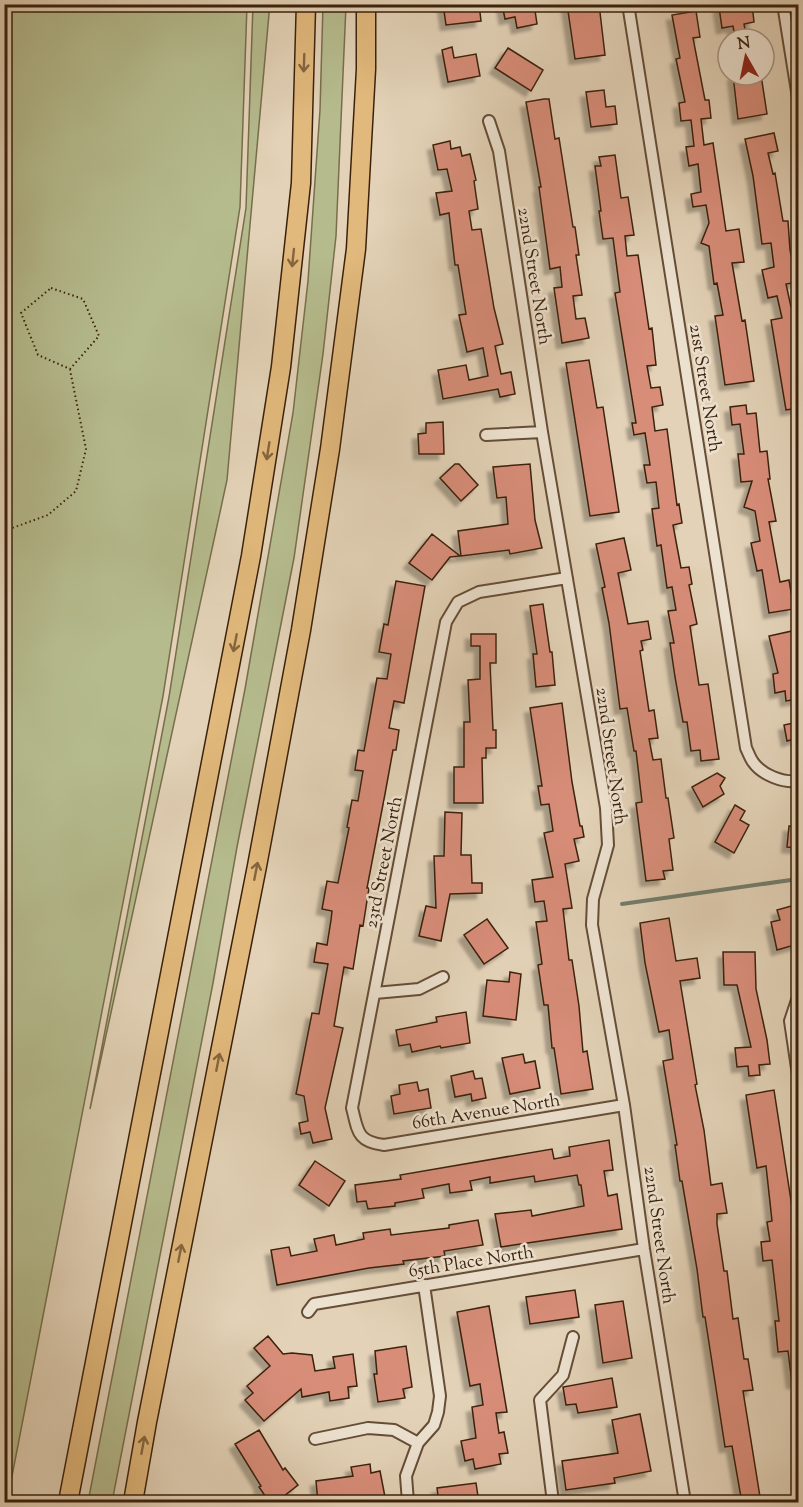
<svg xmlns="http://www.w3.org/2000/svg" width="803" height="1507" font-family="'Sorts Mill Goudy',serif">
	<defs>
		<filter id="shadow"><feDropShadow dx="-5.5" dy="5.5" stdDeviation="1.5" flood-color="#0004"/></filter>
	</defs>
	<rect width="100%" height="100%" fill="#e3d2b7"/>
	<filter id="stains"><feTurbulence type="fractalNoise" baseFrequency=".00333" numOctaves="4"/><feColorMatrix values="0 0 0 0 .2 0 0 0 0 .09 0 0 0 0 .02 0 0 0 .5 -.17"/></filter>
	<radialGradient id="worn" r=".72"><stop offset=".6" stop-color="#630" stop-opacity="0"/><stop offset="1" stop-color="#630" stop-opacity=".3"/></radialGradient>
	<path fill="#b5bb8d" stroke="#786e4c" stroke-width="1.5" d="M5,4l242,1 -7,202 -77,489 -156,806h-3z
		M253,5h16v9l-42,466 -137,629 79,-412 77,-489z
		M323,5h23l-10,231 -13,118 -29,204 -57,289 -24,136 -101,519h-24l157,-813 48,-276 15,-132 6,-86 6,-85z"/>
	<g fill="none" stroke-linecap="round" stroke-linejoin="round">
		<path stroke="#727c6c" stroke-width="4" d="M622,904l176,-25"/>
	</g>
	<path fill="#d88d79" stroke="#3b210c" stroke-width="1.5" filter="url(#shadow)" d="M443,4h36l2,17 -35,4z
		M502,4h32l3,20 -20,4 -2,-11 -10,2z
		M567,4h32l6,51 -30,4z
		M732,4h20l2,18 -10,2 2,11 -11,2 -2,-11 -11,2 -3,-21z
		M696,11l4,26 -7,1 12,62h4l2,18 -10,1 3,26 9,-2 13,88 13,-2 5,33 -12,1 10,58 3,-1 9,61 -29,4 -10,-69 8,-1 -6,-32 -3,1 -5,-38 -8,-3 8,-20 -3,-18 -13,2 -2,-13 10,-2 -3,-28 -9,2 -3,-19 8,-1 -3,-26 -10,1 -2,-18 6,-1 -9,-43 4,-1 -8,-43z
		M452,47l2,11 22,-4 4,22 -32,6 -6,-32z
		M508,48l35,22 -12,21 -36,-23z
		M733,75h28l6,39 -29,5z
		M604,90l2,17 9,-1 2,18 -26,3 -5,-35z
		M544,99h5l6,40 4,-1 14,89h2l4,28h-3l6,40 -9,1 3,23 9,-1 4,20 -27,5 -8,-55 8,-1 -2,-20 -10,2 -11,-82h2l-15,-85z
		M774,133l4,18 -10,2 5,21 2,-1 8,48h5l2,29 7,32 -11,2 5,23 7,-1v102l-12,2 -15,-90 11,-2 -5,-22 -9,2 -6,-28 12,-3 -3,-24 -9,1 -9,-68 -8,-37z
		M450,141l1,8 9,-2 2,9 8,-2 6,26 -2,1 4,28 -9,2 3,19 9,-1 13,79 9,36 -8,2 6,28 10,-2 4,22 -15,3 -2,-8 -55,10 -5,-29 28,-5 3,15 19,-4 -5,-28 -16,4 -8,-37 7,-1 -8,-49h-3l-6,-52 -9,2 -4,-22 16,-2 -5,-22 -9,1 -5,-25z
		M615,155l6,43 7,-1 6,38 -9,1 2,20 11,-1 11,74 3,-1 4,37 -9,1 4,22 9,-1 3,18 -11,2 3,24 12,-2 10,76 2,-1 3,19 -9,2 8,43 8,-1 3,17 -3,1 8,39 -7,2 9,59 9,-1 11,75 -18,2 -1,-11 -9,1 -4,-29h-4l-8,-45 -5,-34h4l-6,-32 8,-1 -4,-23 -5,1 -6,-43 -4,1 -5,-37 7,-1 -3,-26 -9,1 -3,-18h6l-5,-32 -11,2 -2,-12h4l-21,-130 5,-1 -7,-54 -10,1 -4,-28h2l-6,-45h6l-2,-9z
		M589,360l8,48 6,-1 16,105 -29,4 -24,-153z
		M746,405l1,9 9,-1 4,39 7,-1 3,28h-2l8,42 -7,1 11,60 9,-2 5,29 -25,4 -7,-43 -5,1 -6,-28 9,-2 -5,-30 -11,-4 8,-26 -11,1 -3,-28h6l-4,-30 -8,1 -2,-18z
		M443,422l1,32h-25l-1,-20 8,-1v-10z
		M455,464h4l19,21 -17,16 -21,-23z
		M530,464l5,56 7,28 -32,6 -1,-4 -48,6 -3,-25 50,-7 -2,-27 -9,1 -4,-31z
		M432,534l28,22 -10,1 -18,23 -23,-17z
		M624,538l7,32 -13,3 10,51 20,-3 3,18 -10,2 2,9 -3,1 9,60 5,-1 4,28 -9,1 4,21 8,-1 5,39h2l6,40 -5,1 4,31 -10,1 2,8 -19,2 -10,-78 6,-1 -6,-51h-2l-7,-43 -7,1 -11,-86 -7,-35 3,-1 -9,-43z
		M396,581l29,5 -21,117 -10,-2 -5,27 10,2 -3,20h-3l-8,44 -18,94h2l-6,38 -3,-1 -7,44 -9,-2 -10,59 9,2 -18,80 7,31 -19,4 -3,-11 -9,2 -2,-11 9,-2 -4,-25 -8,-2 16,-81 7,1 9,-50 -14,-2 3,-19 10,2 4,-25 1,-9 -10,-2 5,-28 11,2 11,-55 -2,-1 5,-27 6,1 5,-30 -8,-1 3,-20 6,1 13,-73 10,1 4,-25 -12,-2 5,-28 4,1z
		M543,604l7,48h2l3,33 -19,2 -3,-33h4l-7,-48z
		M792,631l6,27v41l-12,2 -1,-10 -10,2 -2,-19 5,-1 -9,-37z
		M471,634h25v29h-6l3,67h3v18h-10v10h-4l1,45h-29v-36h10v-45h6l-2,-42 12,-1v-33h-9z
		M562,703l10,79 8,44h2l2,11 -10,2 5,22 -14,3 7,44 -9,1 6,51h3l7,46 4,46 4,-1 6,38 -32,5 -7,-46h-2l-4,-43h-4l-6,-40 4,-1 -6,-42 11,-1 -3,-20 -9,1 -3,-22 21,-3 -9,-44 9,-2 -4,-27 -8,1 -3,-19h4l-12,-78z
		M798,722v16l-11,3 -3,-16z
		M717,773l8,5 -5,8 4,8 -21,13 -11,-20z
		M735,805l10,6 -5,9 9,5 -15,28 -19,-11z
		M445,812l17,1 -1,42h10l1,28h10v10l-32,1 -9,47 -22,-5 7,-30 10,2 -2,-52h10z
		M789,826l9,1v21l-11,-1z
		M795,905l3,12v27l-21,6 -6,-28 9,-2 -3,-10z
		M669,918l7,43 21,-3 3,20 -20,3 17,103 -2,1 9,45 7,55 11,-2 5,30 -10,1v10l7,47h3l6,48 5,-1 6,41h4l5,31 -10,1 18,112h-19l-10,-57 -7,1 -20,-130h-2l-6,-48 -15,-88h-2l-5,-36h2l-14,-84 10,-2 -4,-29 -10,2 -14,-69 -5,-40z
		M487,919l21,29 -24,16 -20,-29z
		M723,952h32l1,37 11,51 3,24 -11,1 1,10 -11,1 -1,-10 -11,1 -2,-19 16,-1 -14,-62h-13z
		M510,972l11,2 -5,46 -33,-4 4,-36 22,2z
		M466,1012l4,31 -29,5 -1,-2 -28,6 -2,-8 -11,2 -3,-16 41,-8 -1,-5z
		M523,1054l2,9 10,-2 5,27 -30,6 -8,-36z
		M473,1071l2,8 7,-1 4,20 -14,3 -1,-7 -16,3 -4,-21z
		M417,1082l2,9 9,-2 3,19 -37,6 -3,-18 9,-2 -1,-9z
		M774,1090l24,156v137h-6l-4,-32 -10,1 -3,-31h4l-7,-61 -9,1 -2,-19 9,-1 -3,-19 5,-1 -6,-55 -9,2 -11,-73z
		M609,1140l4,30 -9,1 4,25 9,-2 5,35 -121,18 -6,-33 36,-4 1,6 52,-10 -3,-21h-2l-2,-10 -42,7 -1,-6 -44,7v-6l-20,4 2,9 -22,3 -1,-9 -27,5 2,9 -29,5v3l-27,3 -2,-8 -9,1 -2,-17 46,-6 -1,-4 152,-26 2,10 16,-3 -1,-9z
		M315,1161l30,20 -16,25 -30,-21z
		M478,1220l5,25 -39,6 1,5 -42,5 1,3 -35,4 -92,17 -6,-35 18,-3 2,9 26,-5 -3,-12 20,-4 2,10 28,-6 -1,-6 27,-4 1,6 58,-7v-3z
		M575,1290l4,27 -49,7 -4,-27z
		M623,1301l9,57 -29,5 -8,-58z
		M489,1306l18,106 -11,1 3,20 5,-1 4,21 -9,1 2,10 -26,5 -2,-10 -8,2 -4,-20 15,-3 -4,-31 11,-2 -3,-21 -10,2 -13,-74z
		M268,1336l15,18 9,-1 20,2 3,16 20,-3 -2,-11 20,-3 4,32 -9,1 1,11 -19,3 -1,-9 -27,5 -1,-8 -37,32 -19,-21 8,-7 -6,-7 23,-20 -16,-18z
		M406,1346l6,41 -9,2 2,9 -27,4 -4,-28h3l-2,-23z
		M612,1378l5,29 -39,6 -2,-9 -10,1 -3,-18z
		M640,1414l11,57 -37,7 1,5 -49,7 -4,-29 56,-8 -6,-33z
		M259,1430l24,40 2,-2 13,17 -23,18h-5l-11,-16 2,-1 -26,-42z
		M370,1464l1,9 9,-2 5,26 -33,6h-34l-2,-22 37,-5 -2,-9z
		M476,1483l3,20h-40l-2,-15z"/>
	<g fill="none" stroke-linecap="round" stroke-linejoin="round">
		<g stroke="#654d37" stroke-width="14">
			<path id="street" d="M628,4l118,744c2,4 4,10 7,14 9,13 30,21 45,19
				M783,4l15,94
				M489,121l10,30 43,281 64,376 2,37 -15,54 -1,26 32,180 20,144 41,253
				M486,435l56,-3
				M567,578l-88,14 -21,10 -12,20 -94,486c6,23 5,34 32,37l240,-40
				M375,993l44,-4 24,-12
				M798,997l-8,24 8,54
				M308,1312l6,-8 330,-55
				M315,1439l53,-11 26,2 24,13
				M408,1502l-2,-26 12,-33 16,-18 4,-13 2,-16 -16,-111
				M553,1502l-13,-102 23,-25 10,-38"/>
		</g>
		<g stroke="#3b210c" stroke-width="21">
			<path id="highway" d="M68,1502l183,-946 30,-189 20,-184 5,-179
				M133,1502l14,-80 110,-556 44,-236 29,-181 26,-200 10,-180v-65"/>
		</g>
		<path stroke="#3b210c" stroke-width="2" stroke-dasharray="1.5 3" stroke-linecap="butt" d="M51,288l32,11 16,37 -29,33 -32,-14 -17,-42z
			M4,531l44,-16 28,-24 10,-42 -16,-79"/>
		<use href="#street" stroke="#ede2d0" stroke-width="10"/>
		<use href="#highway" stroke="#e2b97c" stroke-width="18"/>
	</g>
	<defs><path id="oneway-shaft" d="M-6 0H5M1.5-3L5.5 0L1.5 3" fill="none" stroke-width="1.6" stroke-linecap="round" stroke-linejoin="round" transform="scale(1.5)"/></defs>
	<g stroke="#86653e">
		<use href="#oneway-shaft" transform="translate(304 63) rotate(92)"/>
		<use href="#oneway-shaft" transform="translate(293 258) rotate(96)"/>
		<use href="#oneway-shaft" transform="translate(268 451) rotate(99)"/>
		<use href="#oneway-shaft" transform="translate(235 643) rotate(101)"/>
		<use href="#oneway-shaft" transform="translate(256 871) rotate(-79)"/>
		<use href="#oneway-shaft" transform="translate(218 1062) rotate(-79)"/>
		<use href="#oneway-shaft" transform="translate(180 1253) rotate(-79)"/>
		<use href="#oneway-shaft" transform="translate(143 1445) rotate(-80)"/>
	</g>
	<g text-anchor="middle" stroke-width="5" stroke-linejoin="round" paint-order="stroke">
		<g font-size="18" fill="#3b210c" stroke="#ede2d0">
			<text transform="translate(535 276) rotate(81)" y="6">22nd Street North</text>
			<text transform="translate(706 388) rotate(81)" y="6">21st Street North</text>
			<text transform="translate(612 756) rotate(82)" y="6">22nd Street North</text>
			<text transform="translate(383 862) rotate(-79)" y="6">23rd Street North</text>
			<text transform="translate(486 1111) rotate(-9)" y="6">66th Avenue North</text>
			<text transform="translate(660 1235) rotate(82)" y="6">22nd Street North</text>
			<text transform="translate(471 1261) rotate(-9)" y="6">65th Place North</text>
		</g>
	</g>
	<rect width="803" height="1507" fill="none" stroke="#e3d2b7" stroke-width="24"/>
	<rect x="6" y="6" width="791" height="1495" fill="none" stroke="#3b210c" stroke-width="3"/>
	<rect x="12" y="12" width="779" height="1483" fill="none" stroke="#3b210c" stroke-width="1.5"/>
	<g transform="translate(746 57) rotate(351)"><circle r="28" fill="#ede2d0" stroke="#a69582" stroke-width="1.5"/>
	<path d="M0-4.5L10 22L0 15L-10 22Z" fill="#8f2418"/>
	<text y="-9" font-size="16" font-weight="bold" text-anchor="middle" fill="#3b210c">N</text>
	</g>
	<rect width="100%" height="100%" filter="url(#stains)"/>
	<rect width="100%" height="100%" fill="url(#worn)"/>
</svg>
